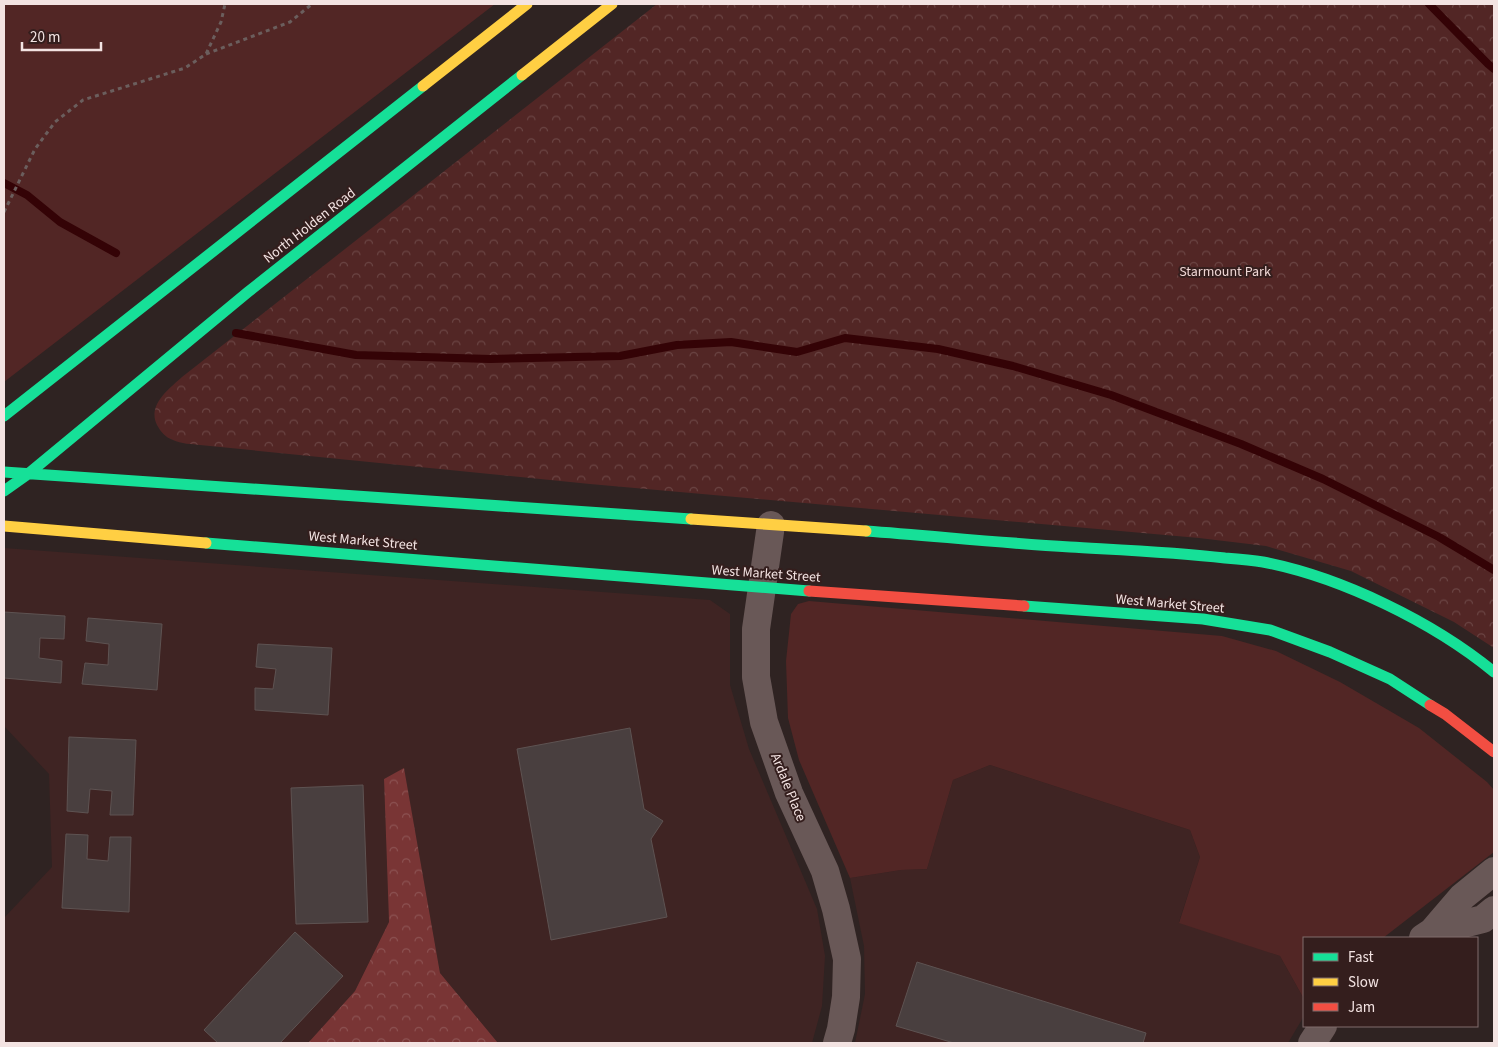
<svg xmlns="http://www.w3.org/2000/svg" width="1498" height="1047" font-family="'Source Sans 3',sans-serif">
	<defs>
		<pattern id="forest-crowns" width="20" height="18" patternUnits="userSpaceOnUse" patternTransform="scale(1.25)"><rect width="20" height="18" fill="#793535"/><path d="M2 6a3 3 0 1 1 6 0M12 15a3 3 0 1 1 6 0" fill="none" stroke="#8c5252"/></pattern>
		<pattern id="park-crowns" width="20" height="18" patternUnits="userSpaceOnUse" patternTransform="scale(1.25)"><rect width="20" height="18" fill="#522625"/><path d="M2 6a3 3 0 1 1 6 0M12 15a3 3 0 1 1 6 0" fill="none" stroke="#6b4544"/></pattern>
	</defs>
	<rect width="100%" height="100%" fill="#2f2322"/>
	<path fill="#3f2423" d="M4,548l706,52 20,14v71l19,64 68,160 8,47 -3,50 -10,37h-314l-58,-70 -36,-204 -20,10 5,143 -34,69 -47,52h-304v-125l48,-51 -3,-93 -45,-48z
		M990,765l200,65 10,27 -21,65 101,34 24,43v17l-16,27h-433l10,-49 -1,-48 -14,-68 51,-8 26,-1 26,-89z"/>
	<path fill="#522625" d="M4,4h491l-491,378z
		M809,601l413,35 54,15 64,31 79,46 68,54 7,8v62l-111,86h-79v61l-24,-43 -101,-33 21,-66 -10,-27 -200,-65 -37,15 -26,89 -26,1 -51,8 -51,-118 -11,-42 -2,-57 5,-47 7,-10z"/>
	<path fill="url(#forest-crowns)" d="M404,768l36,205 58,70h-190l47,-52 34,-69 -5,-143z"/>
	<path fill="url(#park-crowns)" d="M657,4h837v644l-40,-26 -103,-51 -85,-25 -67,-8 -609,-54 -390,-39c-8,-1 -19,-1 -27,-5 -8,-3 -12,-8 -16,-15 -10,-20 12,-36 25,-48z"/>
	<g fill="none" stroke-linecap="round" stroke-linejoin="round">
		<path stroke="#340306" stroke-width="8" d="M1429,4l59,60 6,5
			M4,183l23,12 33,27 56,31
			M236,333l120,22 134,4 130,-3 57,-11 54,-3 66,10 48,-14 93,11 75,17 98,29 130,49 82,35 116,58 55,33"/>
	</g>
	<path fill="#493f3f" stroke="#5e5352" d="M4,612l61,4 -1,23 -24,-1 -1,20 23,3 -1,22 -57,-5z
		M88,618l74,6 -5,66 -75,-6 3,-21 23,2 1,-21 -23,-3z
		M258,644l74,4 -4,67 -73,-5v-22l18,1 3,-20 -20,-2z
		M630,728l14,81 19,12 -12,18 16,78 -116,23 -34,-191z
		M69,737l67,3 -3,75h-23l2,-24 -22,-2 -2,24 -21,-2z
		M363,785l5,137 -72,2 -5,-136z
		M66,834l22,1 -1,24 21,2 2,-24h21l-2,75 -67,-4z
		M295,932l48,44 -63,67h-62l-14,-13z
		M917,962l229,71 -3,10h-189l-58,-17z"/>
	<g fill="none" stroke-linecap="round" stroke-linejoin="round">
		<path stroke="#6b5e5d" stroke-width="3" stroke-dasharray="4 4" stroke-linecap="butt" d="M206,54l84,-32 22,-18
			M4,212l31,-63 20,-27 28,-22 102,-32 21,-14 15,-32 4,-18"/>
		<path stroke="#695857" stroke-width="28" d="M771,525l-15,104v48l8,45 25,71 36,78 11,38 11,50 -1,38 -5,32 -4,14
			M1432,932l51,-13 11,-9
			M1423,938l9,-6 30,-35 32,-26
			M1312,1043l11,-17"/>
		<path stroke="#16e098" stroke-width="11" d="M4,416l419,-330
			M4,472l687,47
			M4,491l24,-17 220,-182 274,-217
			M866,531c68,5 136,12 204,16 52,3 104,5 155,11 13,1 26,2 38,4 78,15 170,60 231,110
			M206,543l603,48
			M1024,606l179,13 67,11 60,22 60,27 40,26"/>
		<path stroke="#ffcf43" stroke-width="11" d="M522,75l90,-71
			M423,86l104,-82
			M691,519l175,12
			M4,526l202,17"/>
		<path stroke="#f24e42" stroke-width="11" d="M809,591l215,15
			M1430,705l15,9 49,38"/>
	</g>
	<g text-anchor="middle" stroke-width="4" stroke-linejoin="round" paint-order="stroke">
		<g font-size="14" fill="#f3e3e2" stroke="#341e1d">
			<text transform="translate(309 225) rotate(-38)" y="5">North Holden Road</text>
			<text transform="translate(363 540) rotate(5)" y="5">West Market Street</text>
			<text transform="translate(766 573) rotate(4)" y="5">West Market Street</text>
			<text transform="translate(1170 603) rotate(5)" y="5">West Market Street</text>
			<text transform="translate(789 787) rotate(68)" y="5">Ardale Place</text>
		</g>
		<g font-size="14" fill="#efd6d4" stroke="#341e1d">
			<text x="1225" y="276">Starmount Park</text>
		</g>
	</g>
	<rect width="1498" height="1047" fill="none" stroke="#f3e3e2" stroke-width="10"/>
	<rect x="1303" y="937" width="175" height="90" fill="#341e1d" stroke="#806d6c"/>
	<rect x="1313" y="953" width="25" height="8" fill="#16e098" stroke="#806d6c"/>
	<text x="1348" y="962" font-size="15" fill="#f3e3e2">Fast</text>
	<rect x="1313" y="978" width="25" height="8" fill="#ffcf43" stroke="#806d6c"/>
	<text x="1348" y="987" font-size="15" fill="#f3e3e2">Slow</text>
	<rect x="1313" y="1003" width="25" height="8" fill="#f24e42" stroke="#806d6c"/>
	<text x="1348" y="1012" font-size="15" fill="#f3e3e2">Jam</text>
	<path d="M22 42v8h79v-8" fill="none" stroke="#f3e3e2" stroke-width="2.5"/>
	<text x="30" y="42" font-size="15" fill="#f3e3e2" stroke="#341e1d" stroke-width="4" paint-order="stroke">20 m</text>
</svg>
